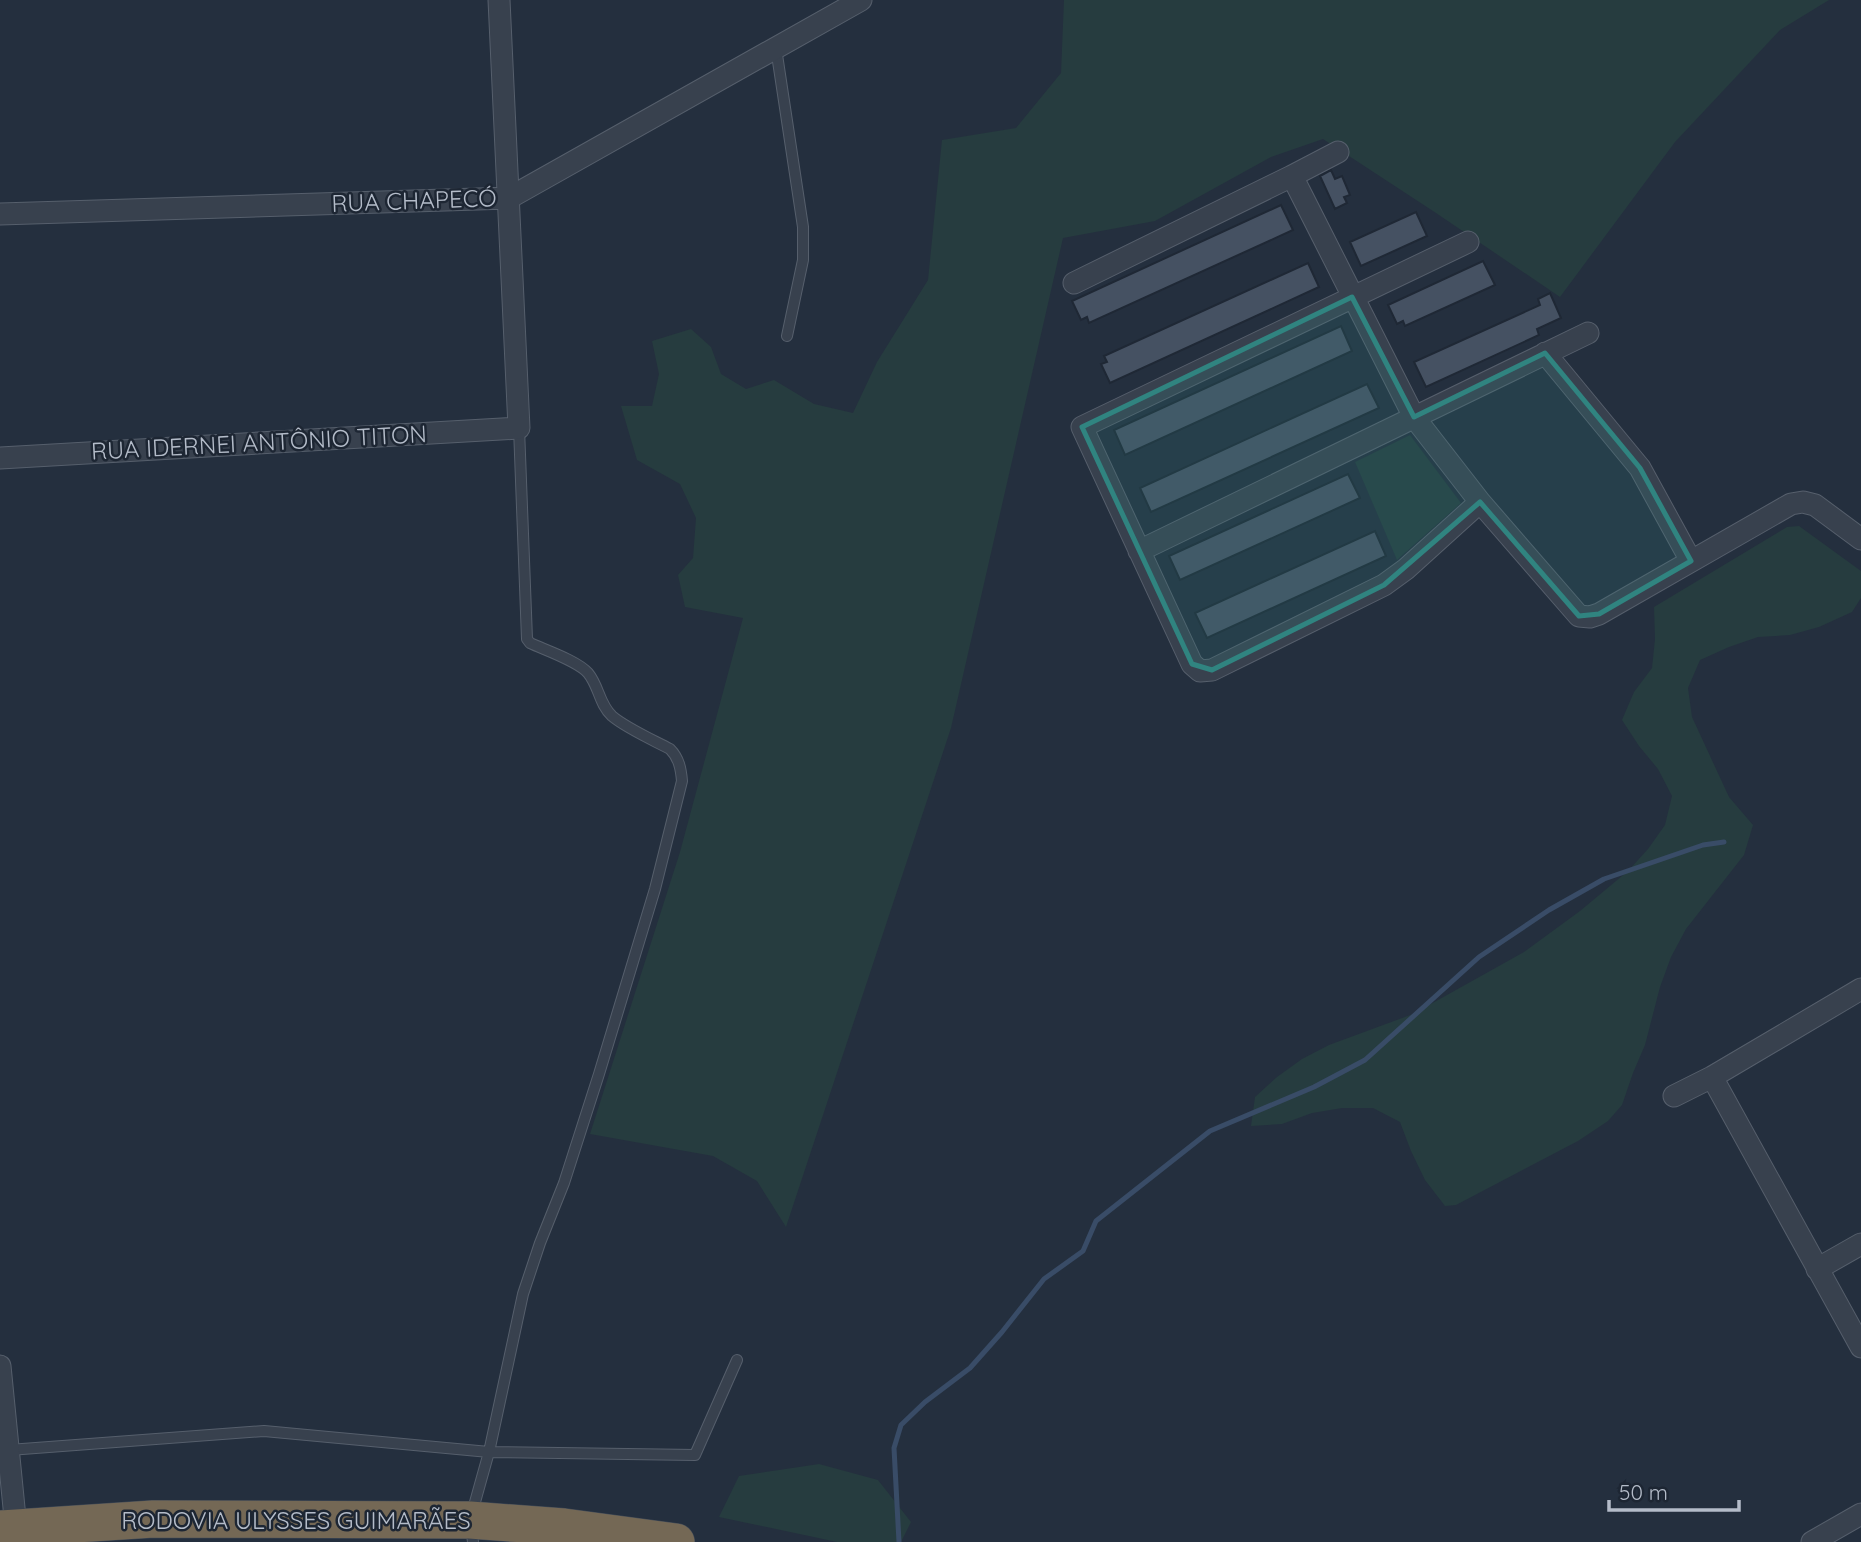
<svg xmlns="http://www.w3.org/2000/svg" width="1861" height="1542" font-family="Quicksand,sans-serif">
	<rect width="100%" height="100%" fill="#242f3e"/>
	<path fill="#263c3f" d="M1064,0h765l-49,30 -105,112 -115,155 -124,-84 -113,-74 -52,18 -116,64 -92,17 -112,490 -165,499 -29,-46 -44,-25 -123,-22 90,-282 63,-234 -58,-11 -7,-32 15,-17 3,-40 -16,-34 -43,-24 -16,-54h31l7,-32 -7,-33 39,-12 20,18 10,27 25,15 28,-9 40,24 39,9 24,-51 51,-82 14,-140 74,-12 45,-55z
		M1410,435l51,68 -64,57 -42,-98z
		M1799,526l62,45v27l-9,14 -33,15 -29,8 -32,2 -29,10 -29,13 -12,28 4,29 37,80 24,28 -9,30 -58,74 -15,28 -11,30 -15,58 -12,28 -11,32 -14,16 -30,20 -122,64 -11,1 -20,-26 -14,-29 -11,-29 -27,-14h-31l-30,5 -30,11 -31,2 4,-29 22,-20 25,-18 27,-14 84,-31 111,-62 56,-41 48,-40 20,-22 17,-24 7,-29 -14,-27 -19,-23 -17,-26 12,-28 18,-24 3,-29 -1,-32 133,-80z
		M819,1464l59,16 33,42 -10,20h-64l-118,-25 20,-41z"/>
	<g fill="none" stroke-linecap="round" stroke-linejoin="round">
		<path stroke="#394c67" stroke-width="5" d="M899,1542l-5,-94 7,-23 24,-23 45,-34 32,-36 42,-53 39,-28 13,-30 114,-90 104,-44 51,-27 114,-103 70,-47 55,-31 99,-34 21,-3"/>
	</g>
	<path fill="#455162" stroke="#1f2835" stroke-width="2" d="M1331,170l4,9 7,-3 8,19 -6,2 3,6 -12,6 -15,-33z
		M1281,205l12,25 -204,93 -2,-6 -6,3 -9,-19z
		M1416,212l11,24 -66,30 -11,-24z
		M1483,261l12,24 -90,41 -2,-5 -6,3 -9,-19z
		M1308,263l11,24 -209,96 -9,-19 6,-2 -3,-6z
		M1550,293l11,25 -24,11 2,6 -113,52 -12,-25 126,-57 -2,-6z
		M1341,326l11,25 -227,104 -11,-25z
		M1367,384l12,24 -228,104 -11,-24z
		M1348,474l12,24 -180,82 -11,-24z
		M1375,531l11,25 -179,82 -12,-25z"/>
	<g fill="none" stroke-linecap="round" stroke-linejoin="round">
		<g stroke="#565f6c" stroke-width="12">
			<path id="lane" d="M776,48l27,179v33l-16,76
				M9,1450l255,-19 225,21 206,3 42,-95
				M473,1542l-3,-22 19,-68 34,-158 17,-51 24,-60 35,-109 56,-185 27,-108c-1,-12 -3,-23 -12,-32 -17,-9 -44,-21 -58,-33 -13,-12 -13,-30 -24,-43 -10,-12 -43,-23 -58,-30l-3,-4 -8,-211"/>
		</g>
		<g stroke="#565f6c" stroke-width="23">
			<path id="street" d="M1338,152l-46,24 122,241 66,85 99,114 11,1 9,-3 192,-110 12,-2 12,3 46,34
				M0,214l509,-16 352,-198
				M1468,242l-386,185 110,237 8,7 12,-1 172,-85 22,-16 74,-67
				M1074,283l218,-107
				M1545,353l95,115 51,93
				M0,458l519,-30 -20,-428
				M1139,551l449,-218
				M1712,1077l149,270
				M1674,1096l38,-19 149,-88
				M1817,1269l44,-25
				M0,1366l16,162
				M1812,1542l49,-28"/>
		</g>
		<g stroke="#434c59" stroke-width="38">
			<path id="highway" d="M0,1529l153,-10 317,1 94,7 112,15"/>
		</g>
		<use href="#lane" stroke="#38414e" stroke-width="10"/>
		<use href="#street" stroke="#38414e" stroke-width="21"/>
		<use href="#highway" stroke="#746855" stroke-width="37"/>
	</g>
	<path fill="#308480" fill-opacity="0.2" stroke="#308480" stroke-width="5" stroke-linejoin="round" d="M1352,297l62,120 131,-64 95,115 51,93 -92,53 -20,2 -99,-114 -96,83 -172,85 -20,-6 -110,-237z"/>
	<g text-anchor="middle" stroke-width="5" stroke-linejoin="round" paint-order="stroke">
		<g font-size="24" fill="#b4bcc9" stroke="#1d2633">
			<text transform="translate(414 201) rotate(-2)" y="8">RUA CHAPECÓ</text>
			<text transform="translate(259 443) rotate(-3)" y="8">RUA IDERNEI ANTÔNIO TITON</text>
			<text x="296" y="1529">RODOVIA ULYSSES GUIMARÃES</text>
		</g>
	</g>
	<path d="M1609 1500v10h130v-10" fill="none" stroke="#b4bcc9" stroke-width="3.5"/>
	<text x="1619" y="1500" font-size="21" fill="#b4bcc9" stroke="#1d2633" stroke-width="5" paint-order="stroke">50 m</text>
</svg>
